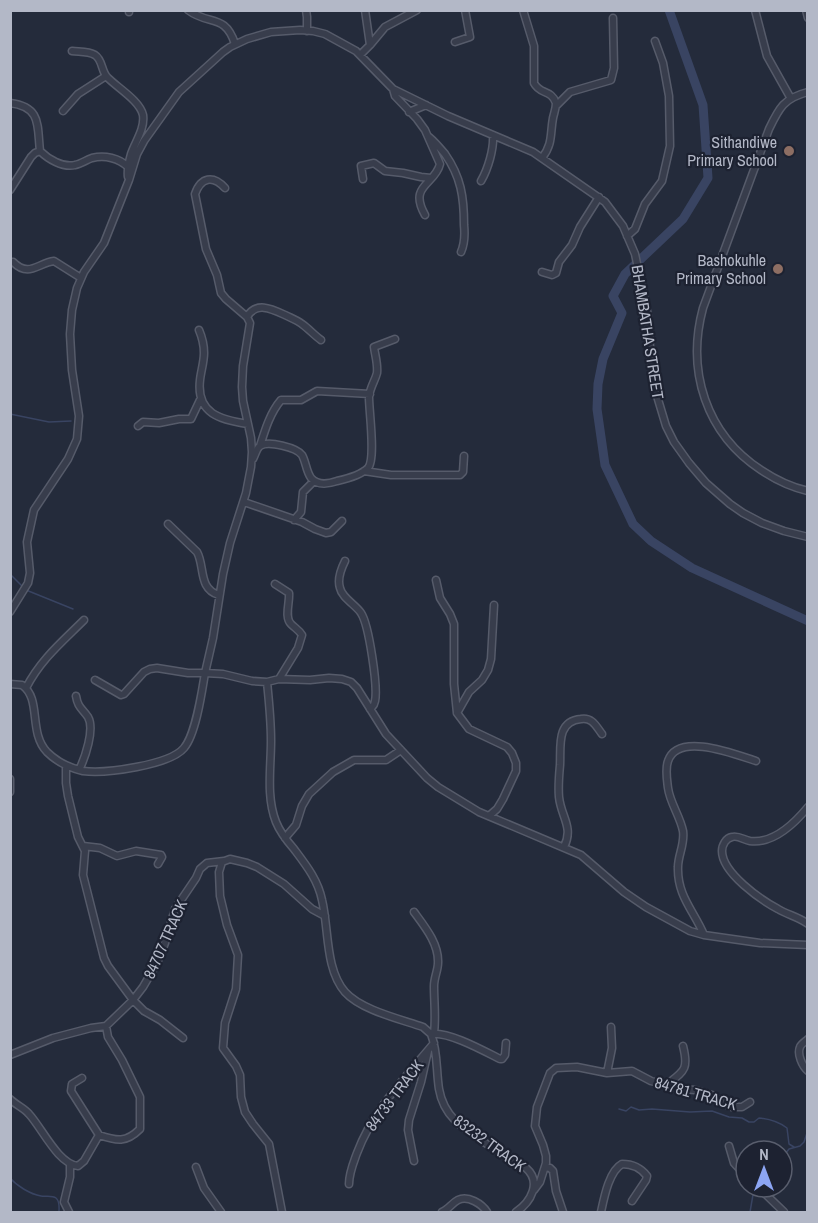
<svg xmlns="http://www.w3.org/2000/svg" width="818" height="1223" font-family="'Archivo Narrow',sans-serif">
	<rect width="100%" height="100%" fill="#242b3b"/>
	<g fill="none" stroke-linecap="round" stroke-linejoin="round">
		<path stroke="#394462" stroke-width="1.5" d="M10,414l39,8 22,-1
			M10,574l13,13
			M26,590l47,19
			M619,1109l7,2 5,-4 8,3 13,-1 38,3 22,-1 17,6 13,1 7,4h5l5,-4c10,1 20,4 28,10l2,16 5,3
			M782,1158l7,-9 11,-3 4,-4 4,-12
			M10,1178c7,8 20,16 31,18 4,1 11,-1 15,2 4,3 3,10 3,14
			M750,1212l4,-23 1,-2"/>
		<path stroke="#394462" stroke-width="9" d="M669,10l34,95 5,73 -25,41 -58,55 -12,22 9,17 -19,46 -5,25 -1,25 8,56 28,59 18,17 41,27 116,53"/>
		<g stroke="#565b6a" stroke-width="9">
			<path id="street" d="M188,10c21,16 37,3 47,34
				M306,10l1,7v14
				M365,10l5,35
				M523,10l11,36v37c6,12 17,6 22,20 0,6 -2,10 -3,15 -3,16 0,26 -11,40
				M755,10l12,46 23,41
				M806,10l2,8
				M129,12v-2
				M455,42l15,-5 -5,-27
				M72,51c7,1 16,0 23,4 8,5 6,17 13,23 10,10 32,23 35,37 2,14 -8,27 -12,39 -2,7 -4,15 -3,23
				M360,55l10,-10 15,-18 32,-17
				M393,89l2,7 22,23 8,11 15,34c-5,21 -32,21 -15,51
				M808,92c-24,6 -29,16 -39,37l-66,179c-17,63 3,126 58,162 15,10 29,17 47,21
				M10,103c32,4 27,23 30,48 8,8 23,17 35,14 6,-1 11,-5 17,-7 13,-3 27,0 36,9
				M556,106l14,-14 41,-12 3,-12 -1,-50
				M63,111l15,-17 28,-18
				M409,112l17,-7
				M429,137c6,5 11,11 16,17 16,23 19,43 19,71 1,10 1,18 -3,27
				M363,179l-2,-13 13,-3 11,8 18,2 18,4 10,1
				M481,181c7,-12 13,-32 12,-46
				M10,190l21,-33 4,-4 5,-2
				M627,236l8,-7 10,-25 17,-23 8,-35 -1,-50 -6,-33 -8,-22
				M13,262c16,16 25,1 41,-1l27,17
				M542,272l10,3 4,-2 3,-11 13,-17 8,-18 19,-30
				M247,317c9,-16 25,-8 38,-2 6,3 12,5 17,9 7,5 12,11 19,16
				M199,330c3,7 5,14 5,23 0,9 -3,18 -4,27 -4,34 21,40 48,44
				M138,426l5,-4 16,1 20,-4h12l9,-19
				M260,446c5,-16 10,-33 21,-46h20l16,-9 53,3
				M253,459c2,-4 4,-11 7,-13 8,-6 37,2 42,9 4,7 4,16 9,23 7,8 17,6 26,3 9,-2 24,-6 31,-13 8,-9 1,-56 1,-71 1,-10 6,-16 8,-24 1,-9 -2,-18 -3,-26l21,-8
				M364,471l27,4h69l3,-3 1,-16
				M244,502l58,20 13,7 11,4 5,-1 11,-11
				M294,520l7,-8 2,-20 10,-10
				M168,524l29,28c8,14 1,37 22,43
				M345,561c-4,8 -8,18 -5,27 2,10 16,17 21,25 8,12 17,74 14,88 -1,5 -1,4 -5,8
				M436,580l4,18 10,16 4,10v60l3,29 12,16 38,18 5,6 4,10v8l-13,28 -6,10 -8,7
				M275,584l14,9c1,9 -5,24 2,31 4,4 8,6 11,11l-4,13 -19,31
				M10,612l18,-29 2,-10 -3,-31 7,-32 34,-51 9,-20 2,-23 -7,-46 -2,-36 2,-24 5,-22 7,-16 20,-29 25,-63 8,-26 7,-13 35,-49 44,-40 7,-5 17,-8 24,-7 29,-2 13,1 12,3 31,17 37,38 55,27 85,36 72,50 18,24 12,28 13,62 3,46 6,34 9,30 8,16 15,21 17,20 24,21 13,9 19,10 22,8 24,6
				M95,680l26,15 3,-1 20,-22 6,-3 7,-1 31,5h17l8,-35 10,-64 7,-31 16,-50 5,-26 1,-15 -1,-14 -8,-37 -1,-14 1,-21 7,-43 -3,-6 -21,-18 -5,-6 -4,-18 -11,-26 -11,-55c6,-17 18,-19 30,-6
				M267,682l12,-3 31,1 19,-2 13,1 9,3 6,6 29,46 41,44 11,9 41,25 102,43 43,37 22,15 44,24 14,4 56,8 48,2
				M10,684l12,1c20,14 6,47 25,67 10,10 23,16 36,19 22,3 87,-6 101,-23 12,-14 18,-57 21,-75l18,1 29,7 15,1c2,19 4,39 4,59 0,26 -5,56 5,81 4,10 11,19 18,27 12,16 24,31 28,51 7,29 3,69 23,92 16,18 55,27 78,35l8,7c17,-3 53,17 69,25h2l3,-4 1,-12
				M26,688c15,-29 36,-46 58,-68
				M76,696c2,12 6,12 12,21 7,12 -3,41 -9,53
				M457,713l12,-21 13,-12 6,-10 3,-11 3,-54
				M10,779v13
				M808,807c-14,17 -35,37 -58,34 -6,-1 -12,-6 -18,-4 -6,1 -10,8 -10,14 0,22 39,49 56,58 10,6 21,8 30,15
				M285,838l11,-13 6,-19 7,-12 24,-22 21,-12h32l15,-10
				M83,846l17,2 17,8 19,-5 25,4 1,2 -4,7
				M564,847c10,-20 -3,-30 -5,-50 -1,-11 0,-21 1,-32 1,-18 -4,-44 21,-46 11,-2 15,7 21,15
				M414,912c11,15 25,32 24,51 0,7 -4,15 -4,23 0,16 2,31 0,47
				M704,935c-10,-24 -27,-39 -26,-68 0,-12 7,-23 5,-36 -3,-15 -13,-28 -15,-43 -1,-8 -3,-19 0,-27 10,-30 69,-6 88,0
				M431,1034c7,18 5,36 8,55 5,30 28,42 51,57 12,7 24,14 36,22 16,14 5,34 -10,44
				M183,1038l-23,-18 -16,-9 -11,-11 10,-13 14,-24 8,-20 10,-34 21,-31 4,-9 7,-6 17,-2
				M808,1039c-2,2 -7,5 -8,8 -3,7 2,19 8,24
				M10,1055l43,-17 38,-10 15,-2 27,-26 -25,-34 -4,-8 -21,-83 2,-24 -7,-14 -10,-41 -2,-13v-17
				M607,1073l5,-25 -1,-21
				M666,1085c18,-14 23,-15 17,-39
				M10,1099c6,6 14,9 19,15 13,14 29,50 49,52l6,-5 15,-26 -28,-44 1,-7 10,-6
				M99,1135c18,6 27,8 41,-6v-32l-18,-37 -14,-23 -2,-11
				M729,1146l5,17 12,13
				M414,1161l-6,-31 1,-10 12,-38 7,-31
				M196,1167l8,21 17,24
				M545,1167l5,1 3,3 3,20 7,21
				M349,1184c0,-11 4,-20 8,-31 16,-43 48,-75 77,-110
				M758,1187l26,25
				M534,1190l6,-8 6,-19v-7l-3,-11 -8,-19 2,-19 13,-34 6,-5 21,-1 30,6 25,-2 19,10 31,8 13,1 17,5 10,8 10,4h10l8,-5
				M69,1212l-5,-10 6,-25v-13
				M282,1212l-13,-68 -16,-20 -8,-12 -4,-15 -1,-22 -4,-9 -13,-18 2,-25 11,-34 2,-34 -11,-30 -7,-29 -1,-24 3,-10 8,-3 17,4 10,4 27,17 28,25 13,7
				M442,1212c7,-3 10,-9 16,-12 10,-5 24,4 29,12
				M601,1212c3,-14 8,-41 21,-48 10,0 19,4 25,12l-1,4 -14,21"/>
		</g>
		<use href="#street" stroke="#383d4c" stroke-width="6"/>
	</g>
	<g fill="#8d6e63" stroke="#1d2231" stroke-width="2">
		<circle cx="789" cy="151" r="6"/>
		<circle cx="778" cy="269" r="6"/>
	</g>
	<g text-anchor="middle" stroke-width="4.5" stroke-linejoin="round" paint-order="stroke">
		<g font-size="16" fill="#b3b8c7" stroke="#1d2231" text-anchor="end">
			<text x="777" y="148">Sithandiwe<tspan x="777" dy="18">Primary School</tspan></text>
			<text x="766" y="266">Bashokuhle<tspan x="766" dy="18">Primary School</tspan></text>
		</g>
		<g font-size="16" fill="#b3b8c7" stroke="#1d2231">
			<text transform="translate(648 332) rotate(81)" y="6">BHAMBATHA STREET</text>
			<text transform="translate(165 939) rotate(-66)" y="6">84707 TRACK</text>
			<text transform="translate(696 1093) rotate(16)" y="6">84781 TRACK</text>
			<text transform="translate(394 1095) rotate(-53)" y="6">84733 TRACK</text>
			<text transform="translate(490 1143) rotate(36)" y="6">83232 TRACK</text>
		</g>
	</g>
	<rect width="818" height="1223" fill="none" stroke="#b3b8c7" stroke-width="24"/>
	<g transform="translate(764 1169)"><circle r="28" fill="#1d2231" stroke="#595e6d" stroke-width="1.5"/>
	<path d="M0-4.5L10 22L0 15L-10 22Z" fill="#8ca5f3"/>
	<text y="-9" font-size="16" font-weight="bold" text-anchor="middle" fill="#b3b8c7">N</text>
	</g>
</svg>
